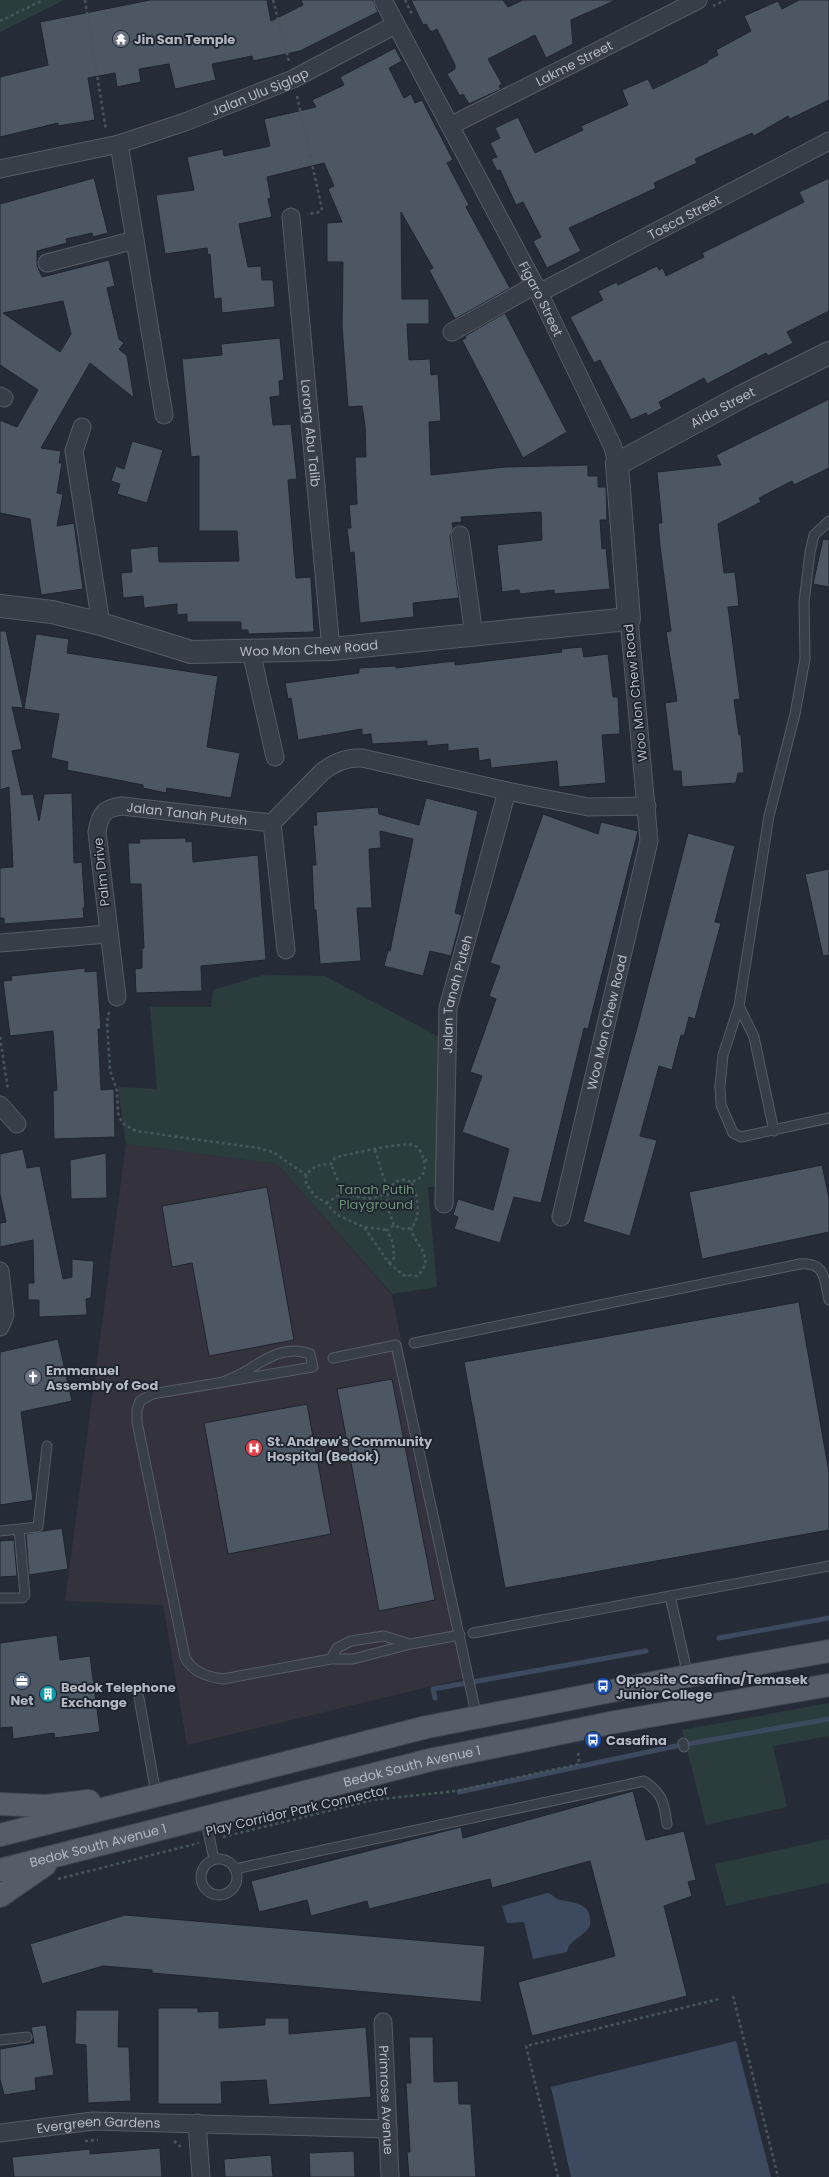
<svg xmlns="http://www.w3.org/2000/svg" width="829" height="2177" font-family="Poppins,sans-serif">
	<rect width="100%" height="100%" fill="#252c37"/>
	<path fill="#34323d" d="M126,1144l151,20 115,131 78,382 -283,68 -24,-140 -98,-4z"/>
	<path fill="#2b3c3d" d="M0,0h64l-64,32z
		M263,975l62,1 114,61 -3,150h-8l9,100 -45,7 -115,-130 -151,-20 -8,-57 39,2 -7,-82h61l2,-17z
		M829,1703v33l-56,10 14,61 -81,18 -24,-95z
		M829,1839v44l-103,23 -11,-42z"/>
	<path fill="#3d495f" d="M547,1893c6,1 7,5 13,7 16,3 32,3 30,25 -5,12 -21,14 -23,27l-34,7 -9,-37 -17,1 -5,-17z
		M736,2041l35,136h-200l-20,-90z"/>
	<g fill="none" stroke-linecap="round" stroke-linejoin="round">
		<path stroke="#3d495f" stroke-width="5" d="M719,1638l110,-20
			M435,1698l-2,-9 213,-38
			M459,1792l217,-46 153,-27"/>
	</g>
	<path fill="#4d5663" stroke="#1f252f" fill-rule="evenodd" d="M150,0h117l4,21 32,-16 -2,-5h72l5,12 -78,39 -47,10 -1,-5 -40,8 4,16 -41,9 -6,-25 -30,5 2,13 -24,5 -2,-14 -27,5 7,42 -37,6v-3l-58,14v-60l48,-12 -8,-43z
		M411,0h92l5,7 15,-7h93l-45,20 2,24 -27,14 -11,-23 -47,24 14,25 -3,2 2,3 -32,15 -6,-10 -3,2 -13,-22 8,-5v-4l-18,-36 -6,3 -5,-8 -3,1z
		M799,0h30v100l-39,19 -2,-3 -34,20 -2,-3 -57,26 2,4 -43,20 2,5 -87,40 12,23 -34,17 -14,-27 8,-4 -18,-35 -7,3 -16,-35 -3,1 -6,-12 6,-2 -7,-14 10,-5 -5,-10 23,-11 17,36 48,-23 -2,-4 47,-21 -6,-15 26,-11 5,10 55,-27 -1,-1 11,-6 -2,-5 35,-19 -7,-15 34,-15 4,8z
		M395,48l7,13 -13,7 15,30 7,-4 4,9 7,-3 31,60 -6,3 22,42 -3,2 44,81 -55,31 -26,-49 4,-2 -32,-56 1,87h27v25h-22l2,36 21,-1 1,16 7,-1 3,47 -12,1 2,53 74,-8 83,-2v11h10v11h8l1,33h-7l2,29 4,-1 4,41 -56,5v-4l-34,4 -1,-4 -17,2 -5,-47 45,-5 -1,-28 -80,5 1,5 -10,1 1,5 -3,8 9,62 -46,5 1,14 -54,6 -6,-71 -4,1 -3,-25h4l-2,-23 8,-1 -2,-47h11l-1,-31 -3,-20 -14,1 -6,-81 1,-64h-16v-39l15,-1 -14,-33 6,-3 -10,-23 -57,14 4,21 -3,1 4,18 -33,7 9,43 13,-1 1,14h11l2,27 -53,6 -1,-15 -7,1 -4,-45 -2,1 -1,-7 -42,6 -9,-59 38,-5 -7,-33 36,-8 1,7 46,-10 -6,-27 52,-12 -4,-7 32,-15 -4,-8z
		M94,178l14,55 -15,4 -1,-4 -26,6 1,4 -30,8v14l5,12 67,-17 6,26 -8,2 12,51 5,4 -5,6 8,7 7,42 -44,-35 -49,85 20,3 -2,12h3l-5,30 6,1 -6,32 17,-3 9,66 -42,6 -11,-76 -30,-6v-93l17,7 21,-37 -38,-25v-161zM63,301l8,33 -11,18 -57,-39z
		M829,178v133l-42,21 6,11 -25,13 -2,-3 -59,31 -3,-6 -45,24 3,6 -14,8 -2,-3 -15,7 -31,-60 -6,3 -24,-46 33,-17 -5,-9 19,-9 1,3 39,-19 2,4 4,-2 3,8 38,-19 -2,-4 102,-51 -5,-10z
		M505,313l62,119 -44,26 -61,-118 4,-2 -1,-2z
		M280,338l4,42 -5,1 1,15 -10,1 3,28 18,-1 6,55 -9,1 8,98 15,-1 3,55 -66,2v-4h-7v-8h-54v-8l-10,1v-11l-33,4 -1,-12 -20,2 -2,-25 11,-1 -2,-23 28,-3 1,16 80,-1 -2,-30h-38v-75l-8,1 -9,-98 40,-4 -1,-11z
		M829,399v69l-35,17 -2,-4 -33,17 2,4 -43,22 6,49 11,-1 4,34 -11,1 12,92 -6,1 5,35h2l3,38h-6l-2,10 -54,4 -1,-16h-8l-8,-68 12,-2 -11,-69 5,-1 -11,-85 -2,-23h4l-5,-51 64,-7 -5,-10z
		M132,441l31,9 -16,53 -30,-9 3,-10 -9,-3 5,-15 8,3z
		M823,539l6,1v47l-16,-3z
		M0,631h6l17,77 -11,-1 10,42 -10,2 10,44 11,-1 6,27 5,-27 28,-1 2,70 8,-1 3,46h-2l1,10 -80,6v-6h-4v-50l13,-1 -4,-80 -9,3z
		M36,634l33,5 -2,14 151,23 -11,71 33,6 -9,45 -64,-10 -1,5 -23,-5v-3l-76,-15 1,-8 -17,-4 8,-44 -35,-5z
		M582,647l2,10 24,-3 5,43h5l2,37 -18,1 4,48 -47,4 -2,-26 -66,7 -1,-9 -11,2 -1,-13 -30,3v-7l-21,2v-5l-55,3 -1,-10 -9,1v-6l-64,11 -7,-42 -3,1 -3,-16 74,-10v-5l37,-2v2l59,-7v4l107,-13 -1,-3z
		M426,798l52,13 -23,102 7,2 -11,41 -21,-5 -7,25 -39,-10 4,-16 2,1 23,-112 -33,-8 1,17 -12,1 3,59h-15l4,53 -41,3 -4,-54h-2l-2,-45h4l-3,-40h4l-1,-13 62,-5 1,7 40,11z
		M543,814l55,20 3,-12 37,9 -50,198 -4,-1 -43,175 -27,-6 -14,46 -46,-14 4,-12 -5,-2 5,-16 35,11 16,-61 -47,-17 20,-56 -12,-4 26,-73 -7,-3 11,-30 -10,-3z
		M688,833l47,13 -20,76 6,1 -26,96 -6,-2 -5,19 -3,-1 -9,35 -13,-4 -19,70 17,4 -27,96 -47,-14 55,-198z
		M186,838v4l6,-1 1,21 65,-7 8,105 -65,6 1,25 -66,2 -1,-24 7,-1v-19l2,-1 -3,-64h-11l-2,-41h12l-1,-4z
		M829,869v86l-6,1 -18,-82z
		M85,968v4l12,-1 4,58h-3l3,61 13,-1 1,48 -61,2 -1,-48 4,-1 -4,-59 -43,5 -7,-55 9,-1 -1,-4z
		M23,1149l4,19 13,-2 23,113 9,-2v-18l22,2 -3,37 -5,1 1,16 -48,2v-17h-11v-17h6l-1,-43 -33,7v-24l6,-1 -6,-28v-40z
		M106,1153l1,45 -36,1 -1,-39z
		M822,1165l7,33v34l-127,27 -13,-67z
		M267,1187l27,153 -85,16 -17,-93 -20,4 -10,-61z
		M799,1302l30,170v58l-324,58 -41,-226z
		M58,1339l14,62 -51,11 12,88 -33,5v-153z
		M392,1379l43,221 -56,11 -42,-222z
		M307,1404l24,130 -103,20 -24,-131z
		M62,1528l6,41 -39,6 -3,-41z
		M14,1540l3,36 -17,1v-36z
		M57,1635l3,25 30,-4 10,76 -45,6 -1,-5 -41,6 -1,-12 -12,1v-85z
		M633,1791l13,49 38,-9 12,49 -8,2 4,14 -28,10 23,90 -155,40 -14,-54 97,-26 -25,-95 -98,27 -2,-9 -121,30 -2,-8 -56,15 -4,-16 -48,12 -8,-31 210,-54 2,11z
		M125,1915l360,31 -4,56 -329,-29v-3l-49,-4 -61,18 -12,-40z
		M158,2008h40v4l21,-1v17l46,-3v-7h24v16l77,-7 5,70 -102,8 -3,-25 -45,2 1,22h-64z
		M76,2010h43l-1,37h11l2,54 -43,2 -2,-58 -11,-1z
		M46,2025l8,50 -19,3 1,12 -32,5 -4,-16v-30l34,-6 -3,-16z
		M409,2037h24l1,45 24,-1 1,23h12l5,73h-67l-2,-25h3l-4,-69h5z
		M160,2148l2,29h-148l-2,-20 78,-8v5z
		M354,2151l1,26h-45l-1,-24z
		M271,2155l2,22h-48l-1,-18z"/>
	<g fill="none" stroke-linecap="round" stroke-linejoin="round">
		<g stroke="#565c66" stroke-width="11">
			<path id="service" d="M829,521l-15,14 -4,17 -6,50 1,57 -10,55 -26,102 -30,190 -16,49 -3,31 1,19 12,28 8,4 88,-19
				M739,1006l15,31 20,94
				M414,1343l386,-79c26,-2 24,15 29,36
				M333,1358l63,-13 81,373
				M223,1382c11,-5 22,-9 31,-16 18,-11 35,-20 56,-12l3,13 -161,27 -12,7 -3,9v12l48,235c7,15 22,20 38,22l108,-20h22l58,-15 49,-9
				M0,1531l38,-4 9,-81
				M670,1596l18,80
				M0,1598h22l3,-3 -6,-66
				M473,1633l356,-67
				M331,1659l6,-11 14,-7 33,-5 26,8
				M139,1698l17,96
				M683,1743l1,4
				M205,1817l9,42
				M201 1877a18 18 0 1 1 36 0a18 18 0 1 1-36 0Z
				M235,1869l409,-88c19,13 20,22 23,43
				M0,2040l27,-3"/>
		</g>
		<g stroke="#565c66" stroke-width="19">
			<g id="minor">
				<path id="s1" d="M383,0l156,293 74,154 4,17"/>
				<path id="s2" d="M450,126l248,-126"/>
				<path d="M119,144l45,271"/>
				<path id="s3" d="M0,169l119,-25 66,-22 108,-43 102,-54"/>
				<path id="s4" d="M291,217l40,432"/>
				<path d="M47,263l88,-23"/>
				<path id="s5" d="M539,293l290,-152"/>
				<path d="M452,332l83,-47"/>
				<path d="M0,396l4,2"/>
				<path d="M82,427l-8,24 27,173"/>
				<path d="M460,535l14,100"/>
				<path d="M251,651l24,106"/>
				<path d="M0,943l108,-9"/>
				<path d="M286,950l-14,-127 50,-51c12,-10 25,-15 40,-14l145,33 81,16 59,-1"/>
				<path id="s6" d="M117,997l-20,-165c3,-18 7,-24 25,-26l150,17"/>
				<path d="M0,1105l17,19"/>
				<path id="s7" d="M444,1204l4,-196 59,-217"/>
				<path id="s8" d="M561,1217l88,-376 -20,-222"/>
				<path d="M0,1271l5,44 -5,12"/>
				<path id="s9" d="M383,2022l7,155"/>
				<path d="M197,2123l4,54"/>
				<path id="s10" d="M0,2133l93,-12 295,8"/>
			</g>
		</g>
		<g stroke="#565c66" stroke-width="24">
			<g id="tertiary">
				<path id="s11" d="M0,606l52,6 49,12 90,28 140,-3 298,-30 -12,-155 124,-67 88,-44"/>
			</g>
		</g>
		<g stroke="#414751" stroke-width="24">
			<g id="primary">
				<path d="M0,1804l46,2 43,-5"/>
				<path d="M0,1835l427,-108 261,-51 141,-25"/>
				<path id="s12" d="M0,1870l430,-110 185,-38 214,-37"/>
				<path d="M0,1896l45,-31"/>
			</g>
		</g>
		<path stroke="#48575a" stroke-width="2.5" stroke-dasharray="3 3" stroke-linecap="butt" d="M85,0l21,130
			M273,0l16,62
			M405,0l8,16
			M713,6l12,-6
			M0,21l43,-21
			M297,96l25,113 -2,3 -13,2
			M109,1012l-2,10 3,48 7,21 1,22 4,10 14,8 122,17 15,4 33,23
			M0,1037l8,53
			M375,1150c4,10 8,33 15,37
			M424,1160c2,12 -1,19 -13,22 10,16 12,60 -17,43l-7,5 6,13 1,15 -5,5 -25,-36 -27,-12 -11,-12 -11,-7 -9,-12v-9c8,-9 13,-11 25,-11l4,-6c13,-4 66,-16 78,-13 7,2 9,10 11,15h5
			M340,1190c15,7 34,15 47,0
			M326,1203l13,-8 -1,-14 -7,-17
			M394,1225l-7,-19 1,-16c7,-9 13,-13 23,-8
			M365,1227l22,3
			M389,1263l14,12 14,1c21,-19 -4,-31 -6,-49
			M223,1837l150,-37 83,-9 123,-27 -1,-13
			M58,1879l141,-36
			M733,1996l45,181
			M85,2141l13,-1
			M174,2141l8,7
			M558,2177l-32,-131 193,-47"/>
		<use href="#service" stroke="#383e48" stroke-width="9"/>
		<use href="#minor" stroke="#383e48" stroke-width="17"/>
		<use href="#tertiary" stroke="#383e48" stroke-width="22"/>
		<use href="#primary" stroke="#565d68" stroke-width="22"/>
	</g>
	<defs>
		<g id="temple-disc" transform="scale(0.9)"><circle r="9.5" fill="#6b7280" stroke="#1d232d"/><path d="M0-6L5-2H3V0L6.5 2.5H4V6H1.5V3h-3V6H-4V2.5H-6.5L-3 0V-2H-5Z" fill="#fff"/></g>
		<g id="church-disc" transform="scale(0.9)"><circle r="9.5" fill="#6b7280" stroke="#1d232d"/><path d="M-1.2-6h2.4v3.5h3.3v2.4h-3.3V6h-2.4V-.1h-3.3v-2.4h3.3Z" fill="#fff"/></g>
		<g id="hospital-disc" transform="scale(0.9)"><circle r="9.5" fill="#e0444e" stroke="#1d232d"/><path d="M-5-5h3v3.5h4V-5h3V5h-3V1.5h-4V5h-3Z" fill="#fff"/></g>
		<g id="office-disc" transform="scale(0.9)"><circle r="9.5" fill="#5c6f8a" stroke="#1d232d"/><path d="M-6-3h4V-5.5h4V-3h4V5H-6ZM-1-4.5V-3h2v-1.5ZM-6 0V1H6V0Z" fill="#fff"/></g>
		<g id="bus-disc" transform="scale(0.9)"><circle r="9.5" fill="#1a4fb4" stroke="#1d232d"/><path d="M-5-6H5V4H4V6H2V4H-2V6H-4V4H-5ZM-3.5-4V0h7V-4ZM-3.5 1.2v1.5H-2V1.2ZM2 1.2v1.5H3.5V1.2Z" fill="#fff"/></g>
		<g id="building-disc" transform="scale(0.9)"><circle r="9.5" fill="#0f9aa8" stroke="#1d232d"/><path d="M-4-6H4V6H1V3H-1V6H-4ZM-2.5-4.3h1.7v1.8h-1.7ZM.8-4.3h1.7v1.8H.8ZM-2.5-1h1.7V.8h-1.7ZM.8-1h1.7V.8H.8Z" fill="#fff"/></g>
	</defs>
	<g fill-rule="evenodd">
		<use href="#temple-disc" x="121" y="39"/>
		<use href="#church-disc" x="33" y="1377"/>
		<use href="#hospital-disc" x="254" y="1448"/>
		<use href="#office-disc" x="22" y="1681"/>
		<use href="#bus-disc" x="603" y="1686"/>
		<use href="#building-disc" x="48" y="1694"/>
		<use href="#bus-disc" x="593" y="1740"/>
	</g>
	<g text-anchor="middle" stroke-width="3.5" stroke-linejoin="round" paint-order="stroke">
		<g font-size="13" font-weight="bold" fill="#b3b9c4" stroke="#1d232d" text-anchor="start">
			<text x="134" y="44">Jin San Temple</text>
			<text x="46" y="1375">Emmanuel<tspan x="46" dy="15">Assembly of God</tspan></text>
			<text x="267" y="1446">St. Andrew's Community<tspan x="267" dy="15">Hospital (Bedok)</tspan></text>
			<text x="616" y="1684">Opposite Casafina/Temasek<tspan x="616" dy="15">Junior College</tspan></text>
			<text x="61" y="1692">Bedok Telephone<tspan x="61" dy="15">Exchange</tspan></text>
			<text x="22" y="1705" text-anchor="middle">Net</text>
			<text x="606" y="1745">Casafina</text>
		</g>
		<g font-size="13" fill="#b3b9c4" stroke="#1d232d">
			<text dy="5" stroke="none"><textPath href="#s2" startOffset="139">Lakme Street</textPath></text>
			<text dy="5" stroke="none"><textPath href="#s3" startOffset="272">Jalan Ulu Siglap</textPath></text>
			<text dy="5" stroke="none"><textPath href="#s5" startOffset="164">Tosca Street</textPath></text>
			<text dy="5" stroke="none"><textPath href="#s1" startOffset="338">Figaro Street</textPath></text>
			<text dy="5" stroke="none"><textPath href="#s11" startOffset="912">Aida Street</textPath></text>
			<text dy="5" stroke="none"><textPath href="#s4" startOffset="217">Lorong Abu Talib</textPath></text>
			<text dy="5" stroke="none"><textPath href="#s11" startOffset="315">Woo Mon Chew Road</textPath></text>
			<text transform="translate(635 693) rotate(-96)" y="5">Woo Mon Chew Road</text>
			<text dy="5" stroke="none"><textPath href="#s6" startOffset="272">Jalan Tanah Puteh</textPath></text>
			<text transform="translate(101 872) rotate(-96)" y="5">Palm Drive</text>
			<text dy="5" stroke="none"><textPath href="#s7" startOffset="211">Jalan Tanah Puteh</textPath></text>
			<text dy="5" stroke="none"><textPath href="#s8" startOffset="200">Woo Mon Chew Road</textPath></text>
			<text dy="5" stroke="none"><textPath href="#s12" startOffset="425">Bedok South Avenue 1</textPath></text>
			<text transform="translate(297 1810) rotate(-13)" y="5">Play Corridor Park Connector</text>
			<text dy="5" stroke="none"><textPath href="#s12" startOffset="101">Bedok South Avenue 1</textPath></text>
			<text dy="5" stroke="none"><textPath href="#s9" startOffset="78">Primrose Avenue</textPath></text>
			<text dy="5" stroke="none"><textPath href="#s10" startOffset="99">Evergreen Gardens</textPath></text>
		</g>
		<g font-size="13" fill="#6d9277" stroke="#1d232d">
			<text x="376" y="1194">Tanah Putih<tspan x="376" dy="15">Playground</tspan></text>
		</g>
	</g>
</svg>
